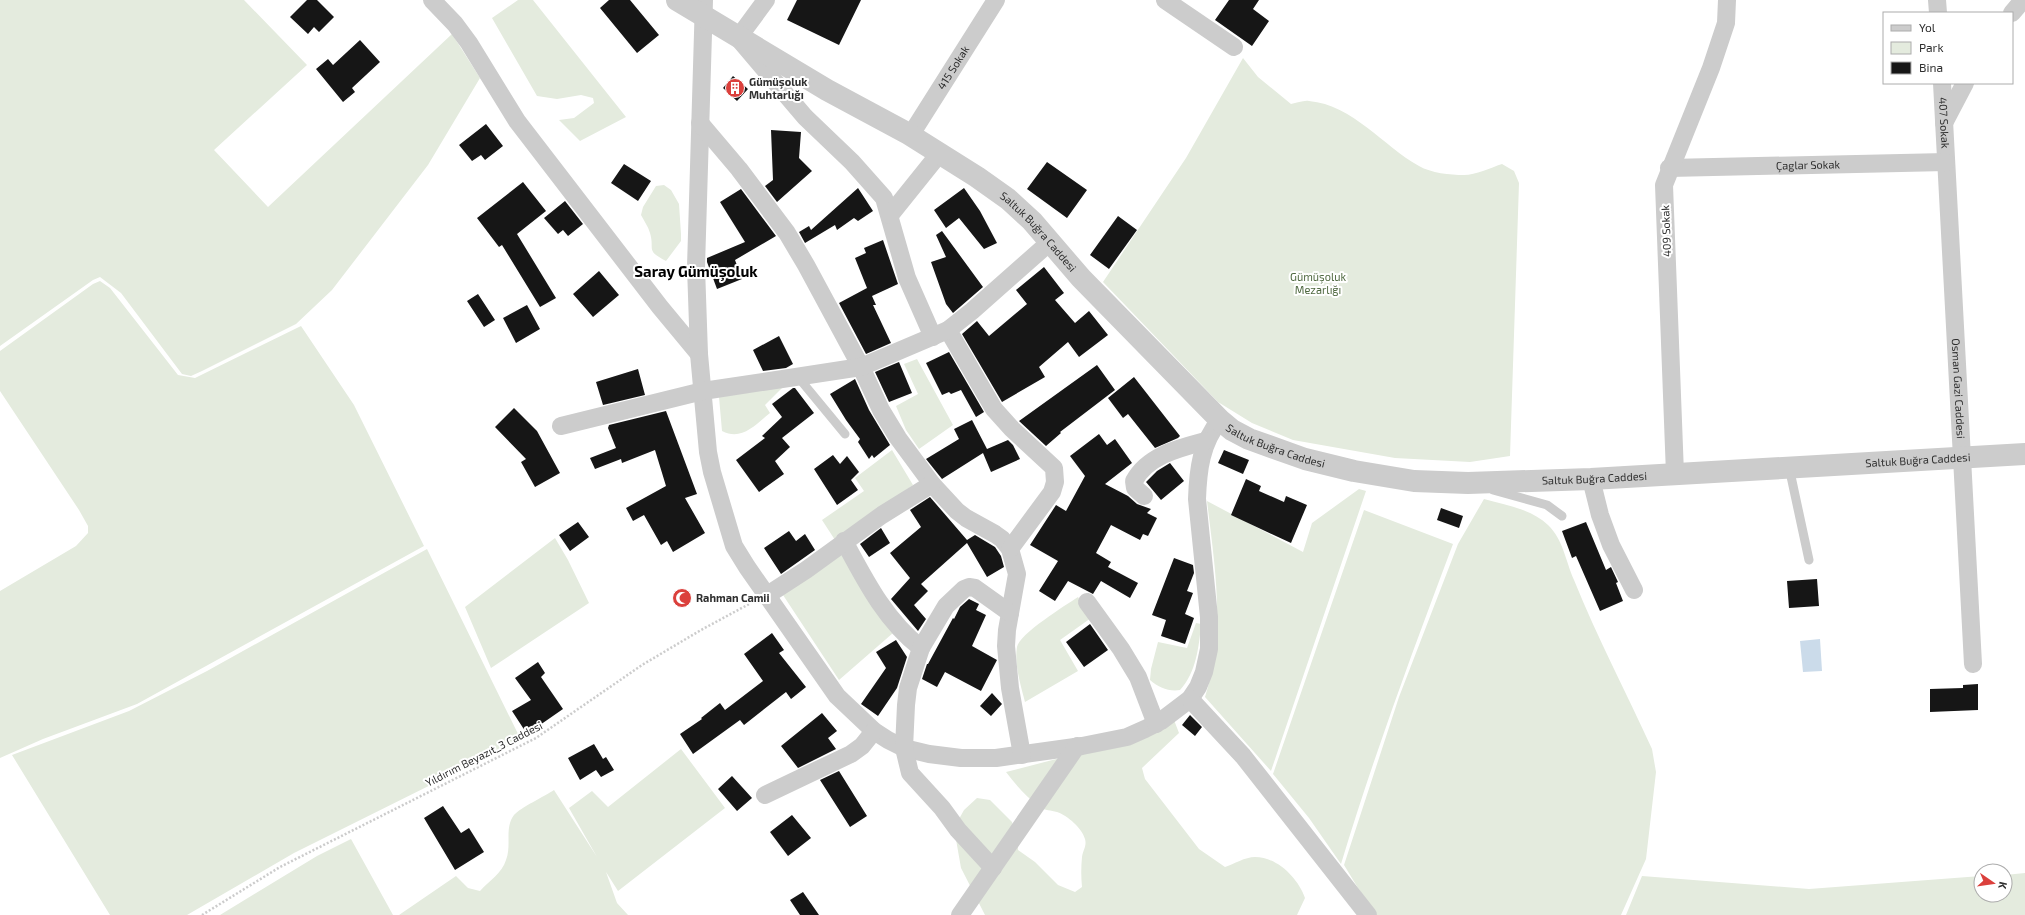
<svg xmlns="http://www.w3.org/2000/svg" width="2025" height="915" font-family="'Exo 2',sans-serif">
	<rect width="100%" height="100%" fill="#fff"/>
	<path fill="#e4ebde" d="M0,0h244l63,65 -93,85 54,57 184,-173 28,44 -52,87 -96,125 -36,34 -94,47 -11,5 -9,-2 -61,-81 -21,-16 -7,3 -93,66z
		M518,0h15l93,117 -46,24 -21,-21 15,-2 20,-15 -1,-5 -12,-3 -24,4 -20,-3 -45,-78z
		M1243,58l15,19 33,27c6,-1 13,-4 18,-3 44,4 74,45 110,65 12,7 31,9 45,9 12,0 26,-7 38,-11l12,7 5,12 -9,273 -40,6 -75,-4 -102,-18 -41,-17 -34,-21 -115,-120 83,-124z
		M664,185l7,5 8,14 2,30v7l-15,20c-21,-11 -11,-11 -16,-28 -2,-7 -6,-12 -9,-18l2,-8 13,-21z
		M100,281l10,7 68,87 17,3 106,-52 53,79 70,141 -287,158 -94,35 -43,19v-167l76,-45 12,-13v-7l-9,-16 -79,-119v-40l93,-67z
		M917,359l36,66 -34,24 -13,-19 -10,-24 22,-12 -14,-30z
		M783,387l-18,18 5,8c-15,12 -28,28 -48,18l-3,-34z
		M892,450l21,35 -78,55 -13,-20 42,-29 -9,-13z
		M1359,489l7,2 -95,280 -66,-74c21,-67 10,-128 2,-196l96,51 9,-29z
		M1484,499c21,6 48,10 64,26 15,14 18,37 26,55 23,57 52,112 78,169l4,23 -10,87 -25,56h-244l-19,-27 -14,-23 55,-168 59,-153z
		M1364,510l89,34c-40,106 -79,211 -112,320l-32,-46 -36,-44z
		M555,538l13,22 21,43 -98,65 -26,-61z
		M427,549l94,191 -227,113 -107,62h-77l-98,-160 117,-44 78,-40z
		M842,554l51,79 -54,47 -56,-85z
		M1078,597l13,21 -31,22 18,31 -53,31c-4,-16 -11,-38 -8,-55 2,-13 49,-42 61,-50z
		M1196,623l5,1c-2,23 -5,49 -21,66 -11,2 -22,-3 -30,-10l1,-11 7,-27 29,6z
		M1174,720l5,13 -37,35 3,11 54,70 26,18c9,-3 20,-10 30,-10 22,0 43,21 50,41l-8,17h-312l-24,-47 -7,-40 10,-18 13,-12 13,2 22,22 5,15 1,13 17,12 23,23 17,7 7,-5c-1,-10 -1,-20 0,-30 1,-7 5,-11 3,-18 -3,-11 -17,-23 -28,-27 -6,-2 -12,-1 -17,-5 -14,-10 -24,-22 -34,-35l62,-16z
		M681,749l44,59 -107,83 -12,-19 11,31 11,12h-229l57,-39 12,12 12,3c9,-10 22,-18 26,-31 6,-15 -2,-32 8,-45 6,-7 31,-19 40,-25l43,67 -28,-49 23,-17 16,16z
		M351,839l42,76h-173l97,-59z
		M2025,873v42h-399l16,-39 167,13 172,-13v19h24v-20z"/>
	<path fill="#cbdbea" d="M1820,639l2,32 -19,1 -3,-31z"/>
	<path fill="#161616" d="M307,0h10l17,17 -15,15 -5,-5 -6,7 -18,-17z
		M609,0h21l29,35 -22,18 -37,-45z
		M797,0h64l-22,45 -52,-25z
		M1229,0h30l-6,9 16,12 -17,25 -37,-26z
		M360,40l20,22 -28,26 3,4 -12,10 -27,-33 12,-10 5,6z
		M733,76l15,13 -11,12 -14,-13z
		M486,124l17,22 -18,14 -4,-5 -9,6 -13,-16z
		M771,130l30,2 -2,26 13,13 -35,31 -12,-16 8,-6z
		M1047,162l40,28 -20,28 -40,-29z
		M624,164l27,17 -13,20 -27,-18z
		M523,182l23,29 -29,23 39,64 -16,9 -38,-62 -3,2 -22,-29z
		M858,188l15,23 -15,10 -4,-3 -17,12 -2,-5 -30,18 -6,-11 10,-6 2,4z
		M964,188l16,23 17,32 -13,6 -25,-31 -13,10 -12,-18z
		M741,189l35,47 -41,24 7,19 -25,10 -10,-27v-4l38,-16 -25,-40z
		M565,201l18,23 -15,12 -5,-6 -5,4 -14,-16z
		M1118,216l19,14 -28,39 -19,-14z
		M942,231l41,56 -30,26 -7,-9 -15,-42 15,-5 -10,-22z
		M883,240l15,44 -26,12 4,9h-3l18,38 -25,11 -27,-51 28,-15 -12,-30 11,-5 -2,-5z
		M1044,267l20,26 -9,7 20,23 14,-12 19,24 -29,22 -11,-15 -29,25 6,10 -43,25 -40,-68 15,-13 12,15 38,-32 -11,-14z
		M599,271l20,24 -26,22 -20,-23z
		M478,294l17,26 -11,7 -17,-26z
		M527,305l13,24 -24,14 -13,-25z
		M779,336l14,28 -7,4 -23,3 -10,-21z
		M949,352l35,60 -8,5 -15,-27 -10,4 -2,-2 -7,3 -16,-32z
		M899,362l13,31 -23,9 -14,-30z
		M1097,365l18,25 -55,42 1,1 -15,13 -27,-25z
		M638,369l7,26 -42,10 -7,-23z
		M1134,377l46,59 -2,2 -23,10 -27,-34 -5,4 -15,-20z
		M855,379l14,31 21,35 -16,13 -2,-3 -3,4 -11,-17 2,-3 -14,-19 -16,-26z
		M793,388h2l19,25 -32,25 8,9 -15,14 9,13 -25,18 -23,-32 29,-22 -3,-2 20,-19 -10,-13z
		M514,408l23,23 23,42 -25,14 -14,-25 5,-3 -31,-32z
		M666,411l31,83 -12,4 20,35 -32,19 -6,-11 -6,4 -17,-30 -11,6 -7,-13 40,-22 -11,-36 -33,13 -1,-4 -26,10 -5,-11 26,-10 -8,-20 1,-3z
		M972,420l15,29 21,-9 5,5 7,14 -29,13 -8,-19 -41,26 -16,-20 33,-20 -5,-10z
		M1099,434l8,11 8,-6 17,24 -27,21 23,12 9,8 14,5 -4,4 10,5 -9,18 -5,-2 -3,6 -29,-15 -15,28 15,9 -3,5 30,16 -8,15 -29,-17 -8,13 -25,-13 -13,20 -16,-10 19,-30 -28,-16 26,-40 10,6 19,-35 -15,-20z
		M1224,450l25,10 -6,14 -25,-11z
		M833,455l7,9 7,-8 12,16 -8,8 7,10 -21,15 -23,-36z
		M1170,463l14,18 -23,19 -15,-18 11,-11z
		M1246,479l15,7 -2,5 25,11 2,-6 21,9 -16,38 -60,-28z
		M930,497l37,43 8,-5 20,12 6,9 3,11 -17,10 -20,-34 -46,41 7,7 -14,14 12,14 -8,12 -27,-32 19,-21 -20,-25 31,-26 -11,-17z
		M1441,508l22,8 -4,12 -22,-8z
		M578,522l11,15 -19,14 -11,-16z
		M1586,522l20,48 5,-3 7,15 -2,1 7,18 -23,10 -24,-55 -4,2 -10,-27z
		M881,528l9,15 -21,14 -9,-13z
		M789,531l7,10 9,-7 10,16 -34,24 -17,-26z
		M1174,558l19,7 1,8 -7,18 6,2 -8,21 9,4 -9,26 -24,-8 5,-16 -14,-5z
		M1817,579l2,27 -30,2 -2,-27z
		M969,599l10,5 -3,6 10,5 -14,31 25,14 -16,31 -36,-19 -8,15 -15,-8 5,-15h1l25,-46 1,1 6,-12z
		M1090,624l18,26 -24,17 -18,-25z
		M772,633l12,17 -5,3 27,34 -15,12 -5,-7 -42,33 -4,-5 -47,34 -13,-20 22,-15 -1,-1 19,-15 5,7 38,-29 -19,-27z
		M896,640l11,17 -10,31 -19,28 -17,-12 25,-36 -10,-16z
		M538,662l7,11 -4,4 22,32 -36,25 -15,-23 19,-11 -16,-22z
		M1978,684v26l-48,2v-23l33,-1v-3z
		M992,693l10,11 -11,12 -11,-10z
		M822,713l15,18 -9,7 8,11 -38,19 -17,-22z
		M1190,715l12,12 -7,9 -13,-11z
		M594,744l9,15 3,-2 8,13 -13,7 -5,-7 -16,10 -12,-22z
		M839,771l28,45 -17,11 -30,-47z
		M732,776l20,22 -15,13 -19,-22z
		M443,806l18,27 8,-5 15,24 -29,18 -31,-52z
		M792,815l19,23 -23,18 -18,-24z
		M803,892l16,23h-19l-10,-15z"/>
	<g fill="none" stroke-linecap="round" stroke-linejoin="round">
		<path stroke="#ccc" stroke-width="2.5" stroke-dasharray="2 2" stroke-linecap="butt" d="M202,915l78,-48 256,-129 106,-73 59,-35 50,-27"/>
		<path stroke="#ccc" stroke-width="9" d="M798,377l47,57
			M1789,467l20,93
			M1493,490l54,15 15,11"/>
		<g stroke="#ccc" stroke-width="18">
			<path d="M432,0l23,24 14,19 48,78 143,186 39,47"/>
			<path d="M704,0l-8,267 3,87 9,98 4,20 22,74 13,21 90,129 37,35 14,9 16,8 25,6 32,4h35l86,-12 45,-9 18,-8 16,-8 29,-22 8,-12 6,-15 5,-23v-32l-12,-118c1,-29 4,-56 23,-79"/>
			<path d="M766,0l-28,38 67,79 47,45 32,36 23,80 26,59"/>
			<path d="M1165,0l69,47"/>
			<path d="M1937,0l1,13"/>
			<path d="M2012,13l11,-13"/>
			<path id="s1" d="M1942,83l31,581"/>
			<path d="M700,123l39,46 48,64 19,32 55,102 20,43 17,28 34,46 25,27 9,7 29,16 7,5 8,10 7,25 -10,56 -1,16 4,42 12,67"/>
			<path d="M1944,123l21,-40"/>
			<path id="s2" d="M910,136l86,-136"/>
			<path id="s3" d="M1669,168l277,-6"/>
			<path d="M890,215l49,-61"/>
			<path d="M948,330l46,79 18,20 42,39 1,14 -3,10 -42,57"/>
			<path d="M561,426l142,-35 158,-24 87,-37 24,-19 78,-69"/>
			<path d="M1675,474l-11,-289 47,-117 15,-45 1,-23"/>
			<path d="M1591,479l9,36 11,30 23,45"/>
			<path d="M1144,496l-9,-8 -1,-7c14,-26 46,-33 72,-40"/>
			<path d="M844,541c21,39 41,79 77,107"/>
			<path d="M766,596l40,-26 76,-55 50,-31"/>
			<path d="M1087,602l34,47 17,28 18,47"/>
			<path d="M1190,699l53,57 125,159"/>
			<path d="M765,795l86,-41 11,-8 12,-15"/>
			<path d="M993,868l-35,-38 -16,-22 -32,-35 -6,-25 2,-43 2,-17 13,-40 25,-42 18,-17 5,-2 6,1 35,25"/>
			<path d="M960,915l117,-169"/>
		</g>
		<path stroke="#ccc" stroke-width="22" id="s4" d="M677,0l150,90 80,43 70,44 31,22 24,22 49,57 139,142 12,10 17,9 56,20 49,12 60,10 54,2 123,-4 434,-25"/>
	</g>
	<defs>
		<g id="building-disc" transform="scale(1)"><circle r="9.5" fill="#db403c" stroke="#fff"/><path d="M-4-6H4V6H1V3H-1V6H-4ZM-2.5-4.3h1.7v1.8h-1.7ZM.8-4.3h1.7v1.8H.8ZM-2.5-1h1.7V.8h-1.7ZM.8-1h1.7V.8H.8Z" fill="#fff"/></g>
		<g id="mosque-disc" transform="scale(1)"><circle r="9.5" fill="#db403c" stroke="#fff"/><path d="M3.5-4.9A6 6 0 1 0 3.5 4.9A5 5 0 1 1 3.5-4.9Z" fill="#fff"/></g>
	</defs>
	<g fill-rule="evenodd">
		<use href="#building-disc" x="735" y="88"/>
		<use href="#mosque-disc" x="682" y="598"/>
	</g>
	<g text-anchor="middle" stroke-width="4" stroke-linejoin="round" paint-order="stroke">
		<g font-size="11" fill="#2f2f2f" stroke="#fff">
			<text dy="4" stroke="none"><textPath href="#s2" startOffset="81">415 Sokak</textPath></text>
			<text dy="4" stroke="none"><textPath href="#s1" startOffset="40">407 Sokak</textPath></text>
			<text dy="4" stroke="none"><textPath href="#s3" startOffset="139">Çaglar Sokak</textPath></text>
			<text transform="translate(1666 231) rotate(-92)" y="4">409 Sokak</text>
			<text dy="4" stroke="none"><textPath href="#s4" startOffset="431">Saltuk Buğra Caddesi</textPath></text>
			<text dy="4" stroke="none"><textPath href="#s1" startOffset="306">Osman Gazi Caddesi</textPath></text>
			<text dy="4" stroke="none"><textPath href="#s4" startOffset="755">Saltuk Buğra Caddesi</textPath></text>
			<text dy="4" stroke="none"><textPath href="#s4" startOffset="1403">Saltuk Buğra Caddesi</textPath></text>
			<text dy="4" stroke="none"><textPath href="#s4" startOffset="1079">Saltuk Buğra Caddesi</textPath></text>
			<text transform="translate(484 754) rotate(-27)" y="4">Yıldırım Beyazıt_3 Caddesi</text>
		</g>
		<g font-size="11" font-weight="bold" fill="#2f2f2f" stroke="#fff" text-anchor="start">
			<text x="749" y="86">Gümüşoluk<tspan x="749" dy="13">Muhtarlığı</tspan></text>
			<text x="696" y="602">Rahman Camii</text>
		</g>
		<g font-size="11" fill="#4e683f" stroke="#fff">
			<text x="1318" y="281">Gümüşoluk<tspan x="1318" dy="13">Mezarlığı</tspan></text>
		</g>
		<g font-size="15" font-weight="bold" fill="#000" stroke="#fff">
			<text x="696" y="277">Saray Gümüşoluk</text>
		</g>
	</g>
	<rect x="1883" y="12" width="130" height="72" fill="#ffffff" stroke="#acacac"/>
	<rect x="1891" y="25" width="20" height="6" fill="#cccccc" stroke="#acacac"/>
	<text x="1919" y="32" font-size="12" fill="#2f2f2f">Yol</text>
	<rect x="1891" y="42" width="20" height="12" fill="#e4ebde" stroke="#acacac"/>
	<text x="1919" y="52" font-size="12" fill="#2f2f2f">Park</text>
	<rect x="1891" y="62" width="20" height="12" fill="#161616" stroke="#acacac"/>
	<text x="1919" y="72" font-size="12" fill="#2f2f2f">Bina</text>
	<g transform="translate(1993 883) rotate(103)"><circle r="19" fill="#ffffff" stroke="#acacac"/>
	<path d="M0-3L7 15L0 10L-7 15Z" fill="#db403c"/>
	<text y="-6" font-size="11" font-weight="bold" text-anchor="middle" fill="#2f2f2f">K</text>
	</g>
</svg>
